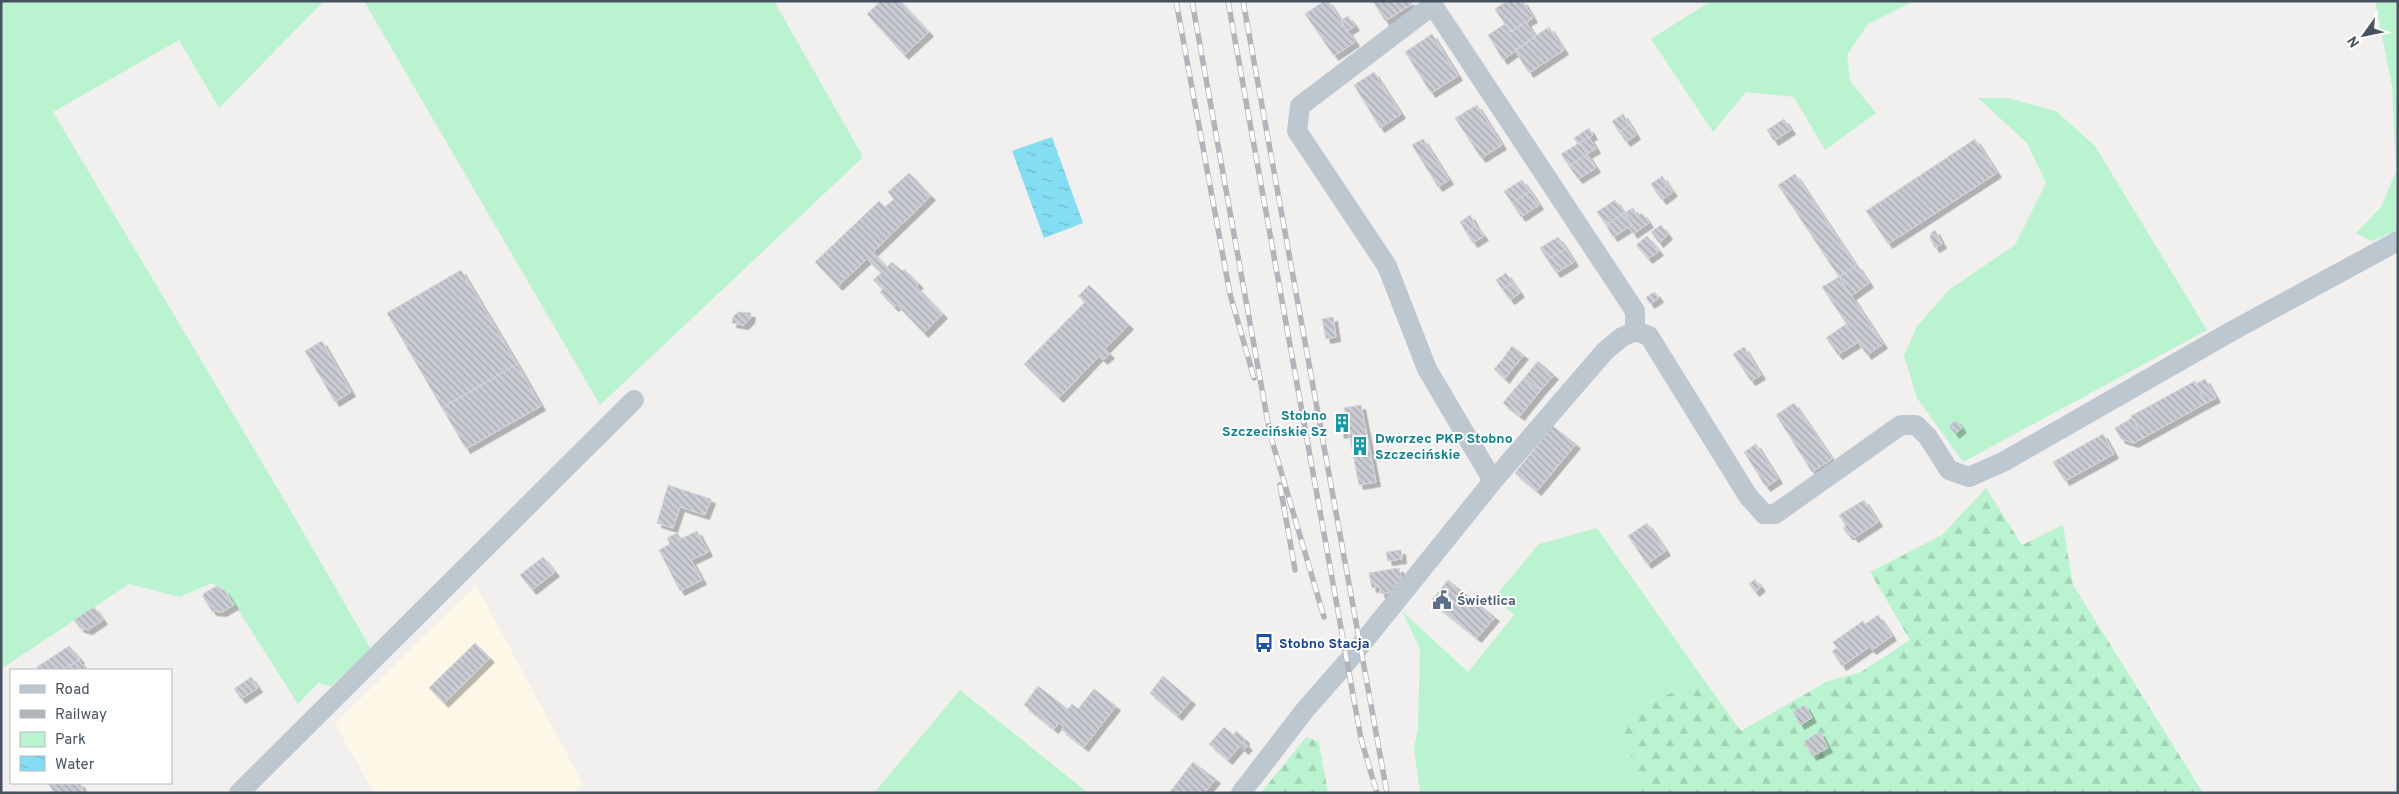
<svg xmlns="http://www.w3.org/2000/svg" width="2399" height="794" font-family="Overpass,sans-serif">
	<defs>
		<pattern id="forest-firs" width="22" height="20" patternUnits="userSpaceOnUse" patternTransform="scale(1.25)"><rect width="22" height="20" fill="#baf3cf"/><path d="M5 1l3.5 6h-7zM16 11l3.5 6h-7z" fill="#a1d2b4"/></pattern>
		<pattern id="water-ripples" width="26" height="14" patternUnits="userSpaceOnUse" patternTransform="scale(1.25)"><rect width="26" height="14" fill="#84def3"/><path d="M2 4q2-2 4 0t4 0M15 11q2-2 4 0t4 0" fill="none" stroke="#6eb7c8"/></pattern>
		<pattern id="building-back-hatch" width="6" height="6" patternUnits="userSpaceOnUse" patternTransform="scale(1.25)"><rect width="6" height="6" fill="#c9ccd2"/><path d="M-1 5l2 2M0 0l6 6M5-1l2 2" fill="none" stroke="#a5a8ae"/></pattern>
		<filter id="shadow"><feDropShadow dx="4.5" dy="4.5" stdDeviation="0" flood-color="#0004"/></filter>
	</defs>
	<rect width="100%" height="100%" fill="#f2efef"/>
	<path fill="#fdf7e8" d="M476,585l107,199 -9,9h-200l-39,-69z"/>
	<path fill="#baf3cf" d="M1,1h323l-105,107 -40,-68 -126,72 235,394 83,143 -40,37 -13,-3 -20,21 -72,-113 -14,-8 -32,14 -51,-13 -128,85z
		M364,1h410l88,154 -2,5 -260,245z
		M1711,1h203l-46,23 -21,31 3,26 26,32 -51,37 -31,-53 -48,-5 -33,40 -62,-93z
		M2375,1h23v229l-26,11 -16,-8 25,-26 15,-36 -4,-85z
		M1978,98h30l48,13 39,35 112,184 -244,132 -46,-64 -13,-42 13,-30 33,-37 65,-44 31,-62 -19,-40z
		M1597,528l107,152 -85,34 22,79h-221l-6,-44 4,-22 2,-78 -18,-38 66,61 46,-57 -20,-17 45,-54z
		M960,690l128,103h-214z"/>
	<path fill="url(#forest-firs)" d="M1986,488l36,57 41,-20 10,60 130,208h-562l-22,-79 85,-34 37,51 85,-49 35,-10 49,-32 -40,-68 72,-37z
		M1306,737l13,5 9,51h-67z"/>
	<path fill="url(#water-ripples)" d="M1052,137l31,86 -39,15 -32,-87z"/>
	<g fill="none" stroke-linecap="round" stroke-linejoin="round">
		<path stroke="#84def3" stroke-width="5" d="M2398,1v1"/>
	</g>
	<path fill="url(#building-back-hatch)" stroke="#d3d5db" filter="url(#shadow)" d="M881,1h19l29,31 -25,23 -37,-41z
		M1324,1h4l27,41 -21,14 -29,-42z
		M1373,1h37l2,3 -27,17z
		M1507,1h16l10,17 -23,14 -15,-23z
		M1348,16l7,10 -8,5 -6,-11z
		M1526,22l9,15 -32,23 -15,-25 17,-11 5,8z
		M1549,27l15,23 -35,23 -14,-23z
		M1432,34l26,42 -27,17 -26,-41z
		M1374,72l27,42 -21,14 -26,-43z
		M1477,105l25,40 -21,13 -26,-40z
		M1623,114l7,11 -11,7 -7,-11z
		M1784,119l7,11 -17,11 -7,-11z
		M1630,125l6,10 -10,7 -7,-10z
		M1589,128l4,7 -15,9 -4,-6z
		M1589,137l7,12 -9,5 -8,-11z
		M1423,139l26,41 -11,7 -26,-42z
		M1975,139l22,34 -109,71 -22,-33z
		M1579,143l8,11 -18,12 -8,-12z
		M1587,154l9,14 -18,11 -9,-13z
		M909,173l22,23 -58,56 14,15 5,-5 10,9 2,-2 15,15 -3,2 27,28 -19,19 -27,-28 -3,2 -14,-15 3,-3 -10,-9 8,-7 -14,-14 -29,27 -23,-24 63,-60 1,-1 6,6 9,-8 -6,-7z
		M1795,174l61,92 -17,11 -61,-92z
		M1662,176l6,9 -12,7 -5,-8z
		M1522,180l8,11 -18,12 -8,-12z
		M1668,185l5,7 -11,8 -6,-8z
		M1530,191l9,14 -18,12 -9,-14z
		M1615,200l9,13 -18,12 -9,-13z
		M1633,208l5,8 4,-3 7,10 -16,11 -4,-7 3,-2 -8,-12z
		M1624,213l8,12 -19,12 -7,-12z
		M1470,215l6,11 -10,6 -6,-10z
		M1661,225l7,10 -9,8 -8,-11z
		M1476,226l8,10 -11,7 -7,-11z
		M1935,230l7,14 -7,4 -5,-10 1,-5z
		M1647,236l12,15 -11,8 -12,-14z
		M1558,237l8,12 -19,10 -7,-11z
		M1566,249l8,13 -18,11 -9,-14z
		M1857,265l12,18 -18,13 -12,-19z
		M461,270l56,94 -75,44 -55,-95z
		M1506,273l7,10 -11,6 -6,-9z
		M1839,277l44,67 -16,11 -45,-68z
		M1513,283l7,10 -10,7 -8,-11z
		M1089,285l40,40 -24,24 5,5 -7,6 -4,-4 -40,42 -35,-34 61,-62 -7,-6z
		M1655,292l4,6 -9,6 -4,-7z
		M738,312l13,1 -1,6 -6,6 -12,-2 1,-6z
		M1333,317l3,20 -10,2 -4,-20z
		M1846,324l12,18 -20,13 -12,-17z
		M322,341l29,51 -16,10 -30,-51z
		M1512,346l12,9 -11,13 -11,-8z
		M1744,347l17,28 -10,6 -18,-27z
		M1502,360l11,8 -8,11 -11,-10z
		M1538,361l16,14 -14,16 -16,-13z
		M517,364l24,42 -75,43 -24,-41z
		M1524,378l16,13 -13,16 -16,-14z
		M2205,379l11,19 -10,5 -10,-19z
		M2195,381l11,22 -63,35 -12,-22z
		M1511,393l16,14 -7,9 -17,-13z
		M1794,403l38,56 -20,13 -36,-57z
		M1361,405l15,77 -17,3 -15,-77z
		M1344,412l4,20 -8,2 -3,-21z
		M2132,418l11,20 -9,5 -13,-4 -6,-11z
		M1956,420l6,8 -7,6 -6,-8z
		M1553,426l23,18 -39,47 -22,-18z
		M2103,434l11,20 -49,27 -12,-19z
		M1756,444l22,35 -12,8 -22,-35z
		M668,485l43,14 -6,16 -25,-8 -7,21 -16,-5z
		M1864,500l14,22 -24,16 -3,-4 -2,2 -6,-8 3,-2 -7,-11z
		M1647,523l19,28 -19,13 -19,-28z
		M697,531l11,21 -17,8 11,20 -22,11 -21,-41 11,-6 -3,-6 10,-5 4,6z
		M1401,550l1,9 -14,2 -2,-9z
		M543,557l12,15 -23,18 -12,-15z
		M1399,568l3,14 -7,1 1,8 -15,3 -2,-8 -7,2 -3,-15z
		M1755,579l6,8 -6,5 -6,-8z
		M1448,580l47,37 -18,21 -46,-37z
		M217,586l8,5 9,14 -12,7 -10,-1 -9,-14 1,-4z
		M94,607l9,13 -15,10 -8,-2 -6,-8z
		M1878,615l14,21 -20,14 -3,-3 -27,19 -10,-15 5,-3 -4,-6 30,-21 2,3z
		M475,643l15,15 -46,45 -15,-15z
		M69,646l11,13 -17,11h-24l-2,-3z
		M79,660l7,10h-23z
		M1163,676l28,24 -13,16 -28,-23z
		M251,677l7,11 -17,11 -7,-10z
		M1038,686l30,23 4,-5 6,5 16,-20 22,17 -32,41 -22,-17 2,-3 -5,-4 -5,6 -30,-24z
		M1805,705l7,13 -12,7 -7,-14z
		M1224,727l10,8 2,-4 9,8 -1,3 4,4 -4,4 -4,-4 -12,14 -19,-16z
		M1820,732l8,16 -16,8 -8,-15z
		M1193,762l23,17 -12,14h-35z
		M48,783h32l4,10h-30z"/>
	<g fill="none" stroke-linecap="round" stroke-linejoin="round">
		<path stroke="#bcc7d0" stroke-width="20" d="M1430,1l205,310v20
			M1433,5l-133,101 -3,25 90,135 40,103 66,112
			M239,793l395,-393
			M1241,793l64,-83 42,-48 146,-181 112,-130 17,-14 13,-6 14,5 99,160 16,18h11l126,-89h15l12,12 21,33 20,7 34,-15 229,-131 166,-90"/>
		<g stroke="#b1b5ba" stroke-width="5.5">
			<path id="rail" d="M1176,1l54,293 24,84
				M1192,1l78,433 54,183
				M1228,1l133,738 16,54
				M1243,1l144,792
				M1280,485l15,85"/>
		</g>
		<use href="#rail" stroke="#fff" stroke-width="4" stroke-dasharray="11" stroke-linecap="butt"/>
	</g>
	<defs>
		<g id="building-bare" transform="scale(1.5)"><path d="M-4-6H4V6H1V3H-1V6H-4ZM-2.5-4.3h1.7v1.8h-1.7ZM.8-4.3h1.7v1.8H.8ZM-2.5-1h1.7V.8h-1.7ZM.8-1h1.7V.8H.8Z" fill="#0f9aa8" stroke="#fff" stroke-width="2.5" paint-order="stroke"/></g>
		<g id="civic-bare" transform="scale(1.5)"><path d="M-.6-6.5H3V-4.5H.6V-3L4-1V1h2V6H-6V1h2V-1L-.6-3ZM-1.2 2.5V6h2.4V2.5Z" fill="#5c6f8a" stroke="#fff" stroke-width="2.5" paint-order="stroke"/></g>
		<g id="bus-bare" transform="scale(1.5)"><path d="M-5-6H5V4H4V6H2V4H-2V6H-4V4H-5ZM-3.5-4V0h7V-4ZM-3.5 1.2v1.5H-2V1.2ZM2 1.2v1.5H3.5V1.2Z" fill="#1a4fb4" stroke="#fff" stroke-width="2.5" paint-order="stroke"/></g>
	</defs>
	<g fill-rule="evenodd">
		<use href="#building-bare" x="1342" y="423"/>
		<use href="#building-bare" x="1360" y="446"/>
		<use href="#civic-bare" x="1442" y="600"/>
		<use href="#bus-bare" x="1264" y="643"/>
	</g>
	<g text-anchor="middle" stroke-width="4" stroke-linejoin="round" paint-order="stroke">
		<g font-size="14" font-weight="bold" fill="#0d838f" stroke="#fff" text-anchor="end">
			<text x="1327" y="420">Stobno<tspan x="1327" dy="16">Szczecińskie Sz</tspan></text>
			<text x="1375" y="443" text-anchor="start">Dworzec PKP Stobno<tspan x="1375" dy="16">Szczecińskie</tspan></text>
		</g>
		<g font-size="14" font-weight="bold" fill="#4e5e75" stroke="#fff" text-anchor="start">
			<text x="1457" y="605">Świetlica</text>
		</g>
		<g font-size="14" font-weight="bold" fill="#164399" stroke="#fff" text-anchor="start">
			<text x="1279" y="648">Stobno Stacja</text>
		</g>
	</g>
	<rect width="2399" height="794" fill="none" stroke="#46535f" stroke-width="5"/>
	<rect x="10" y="669" width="162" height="115" fill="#ffffff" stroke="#b5babf"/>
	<rect x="20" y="685" width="25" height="8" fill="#bcc7d0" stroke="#b5babf"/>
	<text x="55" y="694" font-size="15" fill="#46535f">Road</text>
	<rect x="20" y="710" width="25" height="8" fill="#b1b5ba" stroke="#b5babf"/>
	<text x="55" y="719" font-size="15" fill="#46535f">Railway</text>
	<rect x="20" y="732" width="25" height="15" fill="#baf3cf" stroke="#b5babf"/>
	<text x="55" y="744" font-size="15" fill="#46535f">Park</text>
	<rect x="20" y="756" width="25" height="15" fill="url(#water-ripples)" stroke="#b5babf"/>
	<text x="55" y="769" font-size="15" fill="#46535f">Water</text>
	<g transform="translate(2364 35) rotate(237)" stroke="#ffffff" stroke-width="4" paint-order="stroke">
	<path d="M0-4L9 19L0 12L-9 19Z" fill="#46535f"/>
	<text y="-8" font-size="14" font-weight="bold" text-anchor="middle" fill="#46535f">N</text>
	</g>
</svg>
